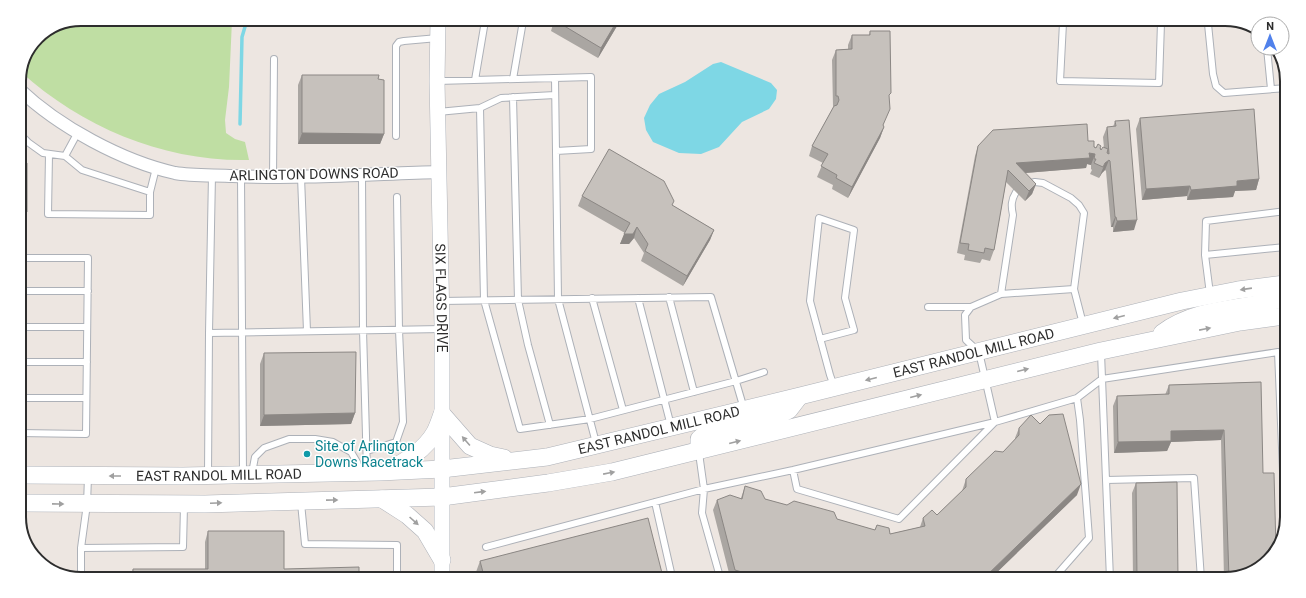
<svg xmlns="http://www.w3.org/2000/svg" width="1306" height="598" font-family="Roboto,sans-serif">
	<rect width="100%" height="100%" fill="#ede6e1"/>
	<path fill="#bfdea3" d="M81,19l151,1 -3,67 -4,33 1,13 9,6 10,3 4,18c-84,2 -166,-32 -228,-88l16,-35z"/>
	<path fill="#7ed7e5" d="M721,62l50,21 6,7 -1,9 -7,10 -27,13 -23,25 -18,7 -22,-1 -26,-11 -7,-12 -2,-12 6,-13 9,-11 26,-12 28,-18z"/>
	<g fill="none" stroke-linecap="round" stroke-linejoin="round">
		<path stroke="#7ed7e5" stroke-width="3.5" d="M240,124l2,-87 5,-17"/>
		<g stroke="#adb1b8" stroke-width="8">
			<path id="service" d="M1063,23l-3,58 99,2 2,-60
				M1208,24l5,50 3,12 8,7 63,-5
				M1267,48l4,41
				M555,78l3,221 38,144
				M513,79l10,-58
				M475,80l10,-59
				M437,81l154,-4v72l-35,2
				M513,97l5,203 10,45 22,80
				M480,108l21,-10 54,-3
				M438,112l42,-4 4,192 36,129 70,-10 146,-38 28,-9
				M19,133l10,10 14,10 22,3 17,14 68,22 6,-24
				M396,136v-90l3,-4 5,-1 34,-3
				M49,154l-1,60 102,1v-23
				M65,156l13,-24
				M212,175l-3,158 233,-4
				M362,175l1,155 4,141
				M241,176l2,297
				M301,177l6,154
				M273,178l1,-119
				M1027,184l8,-2 8,1 28,15 8,7 5,8 -10,76 9,35
				M1016,192c-5,8 -5,14 -3,23l-12,79 73,-5
				M1205,255l1,-34 80,-10
				M19,258h69l-2,176 -67,-1
				M19,291h69
				M1210,294l-5,-39 80,-8
				M669,297l25,95
				M592,298l31,112
				M638,298l33,128
				M441,301l270,-4 33,112
				M928,307h43
				M19,327h68
				M820,339l34,-9 -9,-32 9,-68 -35,-12 -9,83 20,74 4,11
				M1101,353l5,127 88,-2 7,101
				M19,362h68
				M19,398h67
				M367,451l29,-9 7,-20 -4,-92 -2,-133
				M699,453l5,36 -2,24 18,64
				M793,470l4,19 102,30 96,-97 82,-24
				M252,473l3,-16 9,-9 25,-9h26l18,3 18,10 6,10 2,8
				M208,474l1,-141
				M88,477l-1,27 -6,44 102,-1 1,-41
				M1106,480l4,99
				M655,502l17,75
				M301,503l4,41 92,1v31
				M486,547l218,-58 89,-19 202,-48 -16,-70 -13,-12 -1,-25 6,-8 30,-13
				M81,548v26
				M1054,578l35,-40 -9,-118 -3,-22 25,-19 176,-27 5,120"/>
		</g>
		<g stroke="#adb1b8" stroke-width="14">
			<path id="minor" d="M19,89c40,38 103,72 156,84 16,3 41,2 58,3 69,3 138,-2 206,-4"/>
		</g>
		<g stroke="#adb1b8" stroke-width="16">
			<g id="tertiary">
				<path id="s1" d="M438,20l-1,61 5,244v251"/>
			</g>
		</g>
		<g stroke="#adb1b8" stroke-width="18">
			<g id="secondary">
				<path d="M1162,333c36,-27 82,-23 123,-35"/>
				<path d="M699,451v-12l7,-6 70,-16 13,-7 10,-13"/>
				<path d="M389,470c17,-9 36,-20 46,-38 3,-6 5,-12 7,-18l28,32 20,9 14,3"/>
				<path id="s2" d="M19,475l164,1 197,-4 62,-3 105,-12 253,-61 382,-95 56,-11 47,-6"/>
				<path d="M382,499l25,16 18,16 17,29"/>
				<path d="M19,503l186,1 237,-7 106,-14 64,-11 489,-121 139,-29 44,-6"/>
			</g>
		</g>
		<use href="#service" stroke="#fff" stroke-width="6"/>
		<use href="#minor" stroke="#fff" stroke-width="12"/>
		<use href="#tertiary" stroke="#fff" stroke-width="15"/>
		<use href="#secondary" stroke="#fff" stroke-width="17"/>
	</g>
	<path fill="#aaa6a2" d="M554,21h66l-22,37 -47,-27z
		M870,31l19,67 -6,27 1,2 -4,11 -32,60 -16,-9 1,-4 -16,-8 6,-14 -14,-7 3,-10 22,-40h-1l-1,-46 4,-10 12,-1v-4l4,-10h17z
		M302,75l76,4 6,55 -4,10h-82v-59z
		M1140,118l119,61 -3,11 -21,1 -2,6 -46,3v-4l-45,4 -6,-71z
		M1115,121l19,109 -21,2v-5h-2l-5,-56 -1,-1 -3,3 -3,5 -9,-4 2,-4 -1,-1v-4l-4,-1 -1,4 -61,5 11,11 -4,10 -7,7 -19,-19 -12,68 -4,11 -8,-2 -2,4 -16,-3 1,-5 -8,-2 18,-97 3,-10 110,-5 8,7h5v2l3,-2 -1,-11 4,-10h6z
		M582,196l90,9 42,25 -4,10 -27,46 -42,-25 3,-8 -10,-15 -5,6h-9l5,-11 -47,-27z
		M264,353l91,60 -4,11 -91,2v-62z
		M1261,382l-1,186 -36,11 -3,-139 -50,2 -4,9 -53,2 -1,-47 4,-10 48,-1 4,-10z
		M1019,428l58,67 -86,83 -261,-1 -17,-67 4,-10 24,-2 4,-12 20,13 110,31 2,-5 13,9 30,-7 3,-9 14,-3 25,-24 4,-12 37,-27 12,-12v-2z
		M1136,483l42,96h-45l-1,-86z
		M208,531l76,38 75,6h-228l2,-6h72v-27z
		M480,561l183,16 -186,-1 -1,-4z"/>
	<path fill="#8b8784" d="M617,21h3l-22,37 3,-10z
		M884,127l-4,11 -32,60 4,-11z
		M302,133l82,1 -4,10h-82z
		M1089,153l6,1 -4,11 -4,-1 -1,4 -74,6 4,-11z
		M1109,160l-4,10 -3,3 -3,5 6,-15z
		M1259,179l-3,11 -21,1 -2,6 -46,3 4,-10 46,-9z
		M1036,184l-4,10 -7,7 4,-10z
		M1190,186l-3,10 -45,4 4,-11z
		M19,211l8,1 -4,10h-4z
		M1115,217h1l-3,10h-2z
		M1137,220l-3,10 -21,2 4,-11z
		M637,227l-3,11 -5,6h-9l4,-10z
		M714,230l-4,10 -27,46 4,-10z
		M355,413l-4,11 -91,2 4,-11z
		M1224,430l-3,10 -50,2 -4,9 -53,2 4,-11 53,-11z
		M1081,484l-4,11 -86,83h-7z"/>
	<path fill="#c6c1bc" stroke="#8b8784" d="M556,21h61l-16,27z
		M870,31h20l1,62 -2,2 1,14 -7,16 1,2 -32,60 -16,-9 1,-3 -16,-9 7,-12 -16,-8 22,-40 3,-1 2,-5 -1,-4h-2v-46l16,-1v-14h18z
		M302,75h77l-1,4 6,1v54l-82,-1z
		M1254,109l5,70 -22,2v5l-46,4 -1,-4 -44,3 -6,-71z
		M1129,120l8,100 -20,1 -1,-4h-1l-5,-56 -1,-1 -4,3 -2,4 -9,-4 2,-4h-2l1,-5 -6,-1 1,5 -74,5 20,21 -7,7 -21,-21 -14,80 -9,-2 -1,5 -16,-3 1,-6 -9,-1 18,-97 15,-16 94,-6 1,17h6v6l2,1 2,-4 3,2 -1,2 1,2 2,-3 5,2 -1,4 2,1 -2,-27 9,-1 -1,-5z
		M609,149l55,32 10,20 -2,4 42,25 -27,46 -42,-25 3,-7 -11,-17 -4,7h-9l6,-11 -48,-27z
		M19,163h8v49l-8,-1z
		M356,352l-1,61 -91,2v-62z
		M1261,382l2,91h11l2,76 -16,19 -31,10 -5,-148 -53,1v10l-53,1 -1,-46 52,-2v-9z
		M1063,414l18,70 -97,94 -225,-1 -24,-7 -18,-70 13,-5 12,4 3,-13 16,5 4,8 22,6 7,-4 40,11 3,7 38,11 2,-5 12,3 1,6 35,-8 -2,-8 9,-8 5,5 29,-28v-8l29,-28 8,1 16,-17v-7l12,-13 9,9 9,-9z
		M1177,482l1,97h-41l-1,-96z
		M648,518l15,59 -179,-1 -4,-15z
		M208,531h76v38l75,-2v8h-226v-6h75z"/>
	<defs><path id="oneway-solid" d="M-6-.8H1V-3.2L6.5 0L1 3.2V.8H-6Z"/></defs>
	<g fill="#a0a0a0">
		<use href="#oneway-solid" transform="translate(1246 289) rotate(172)"/>
		<use href="#oneway-solid" transform="translate(1119 317) rotate(166)"/>
		<use href="#oneway-solid" transform="translate(1205 329) rotate(-11)"/>
		<use href="#oneway-solid" transform="translate(1023 370) rotate(-14)"/>
		<use href="#oneway-solid" transform="translate(871 379) rotate(166)"/>
		<use href="#oneway-solid" transform="translate(916 396) rotate(-14)"/>
		<use href="#oneway-solid" transform="translate(466 441) rotate(-131)"/>
		<use href="#oneway-solid" transform="translate(735 442) rotate(-14)"/>
		<use href="#oneway-solid" transform="translate(609 473) rotate(-11)"/>
		<use href="#oneway-solid" transform="translate(115 476) rotate(-180)"/>
		<use href="#oneway-solid" transform="translate(480 492) rotate(-7)"/>
		<use href="#oneway-solid" transform="translate(332 500) rotate(-1)"/>
		<use href="#oneway-solid" transform="translate(216 503) rotate(-2)"/>
		<use href="#oneway-solid" transform="translate(58 504) rotate(1)"/>
		<use href="#oneway-solid" transform="translate(414 521) rotate(42)"/>
	</g>
	<circle fill="#0f9aa8" stroke="#fff" stroke-width="1.5" cx="307" cy="454" r="4"/>
	<g text-anchor="middle" stroke-width="3" stroke-linejoin="round" paint-order="stroke">
		<g font-size="14" fill="#2d2d2d" stroke="#fff">
			<text transform="translate(314 174) rotate(-1)" y="5">ARLINGTON DOWNS ROAD</text>
			<text dy="5" stroke="none"><textPath href="#s1" startOffset="278">SIX FLAGS DRIVE</textPath></text>
			<text dy="5" stroke="none"><textPath href="#s2" startOffset="968">EAST RANDOL MILL ROAD</textPath></text>
			<text dy="5" stroke="none"><textPath href="#s2" startOffset="644">EAST RANDOL MILL ROAD</textPath></text>
			<text dy="5" stroke="none"><textPath href="#s2" startOffset="200">EAST RANDOL MILL ROAD</textPath></text>
		</g>
		<g font-size="14" fill="#0d838f" stroke="#fff" text-anchor="start">
			<text x="315" y="451">Site of Arlington<tspan x="315" dy="16">Downs Racetrack</tspan></text>
		</g>
	</g>
	<path d="M0 0H1306V598H0ZM81 26H1225A55 55 0 0 1 1280 81V517A55 55 0 0 1 1225 572H81A55 55 0 0 1 26 517V81A55 55 0 0 1 81 26Z" fill="#fff" fill-rule="evenodd"/>
	<path fill="none" stroke="#2d2d2d" stroke-width="2" d="M81 26H1225A55 55 0 0 1 1280 81V517A55 55 0 0 1 1225 572H81A55 55 0 0 1 26 517V81A55 55 0 0 1 81 26Z"/>
	<g transform="translate(1270 36)"><circle r="19" fill="#ffffff" stroke="#ababab"/>
	<path d="M0-3L7 15L0 10L-7 15Z" fill="#5081eb"/>
	<text y="-6" font-size="11" font-weight="bold" text-anchor="middle" fill="#2d2d2d">N</text>
	</g>
</svg>
